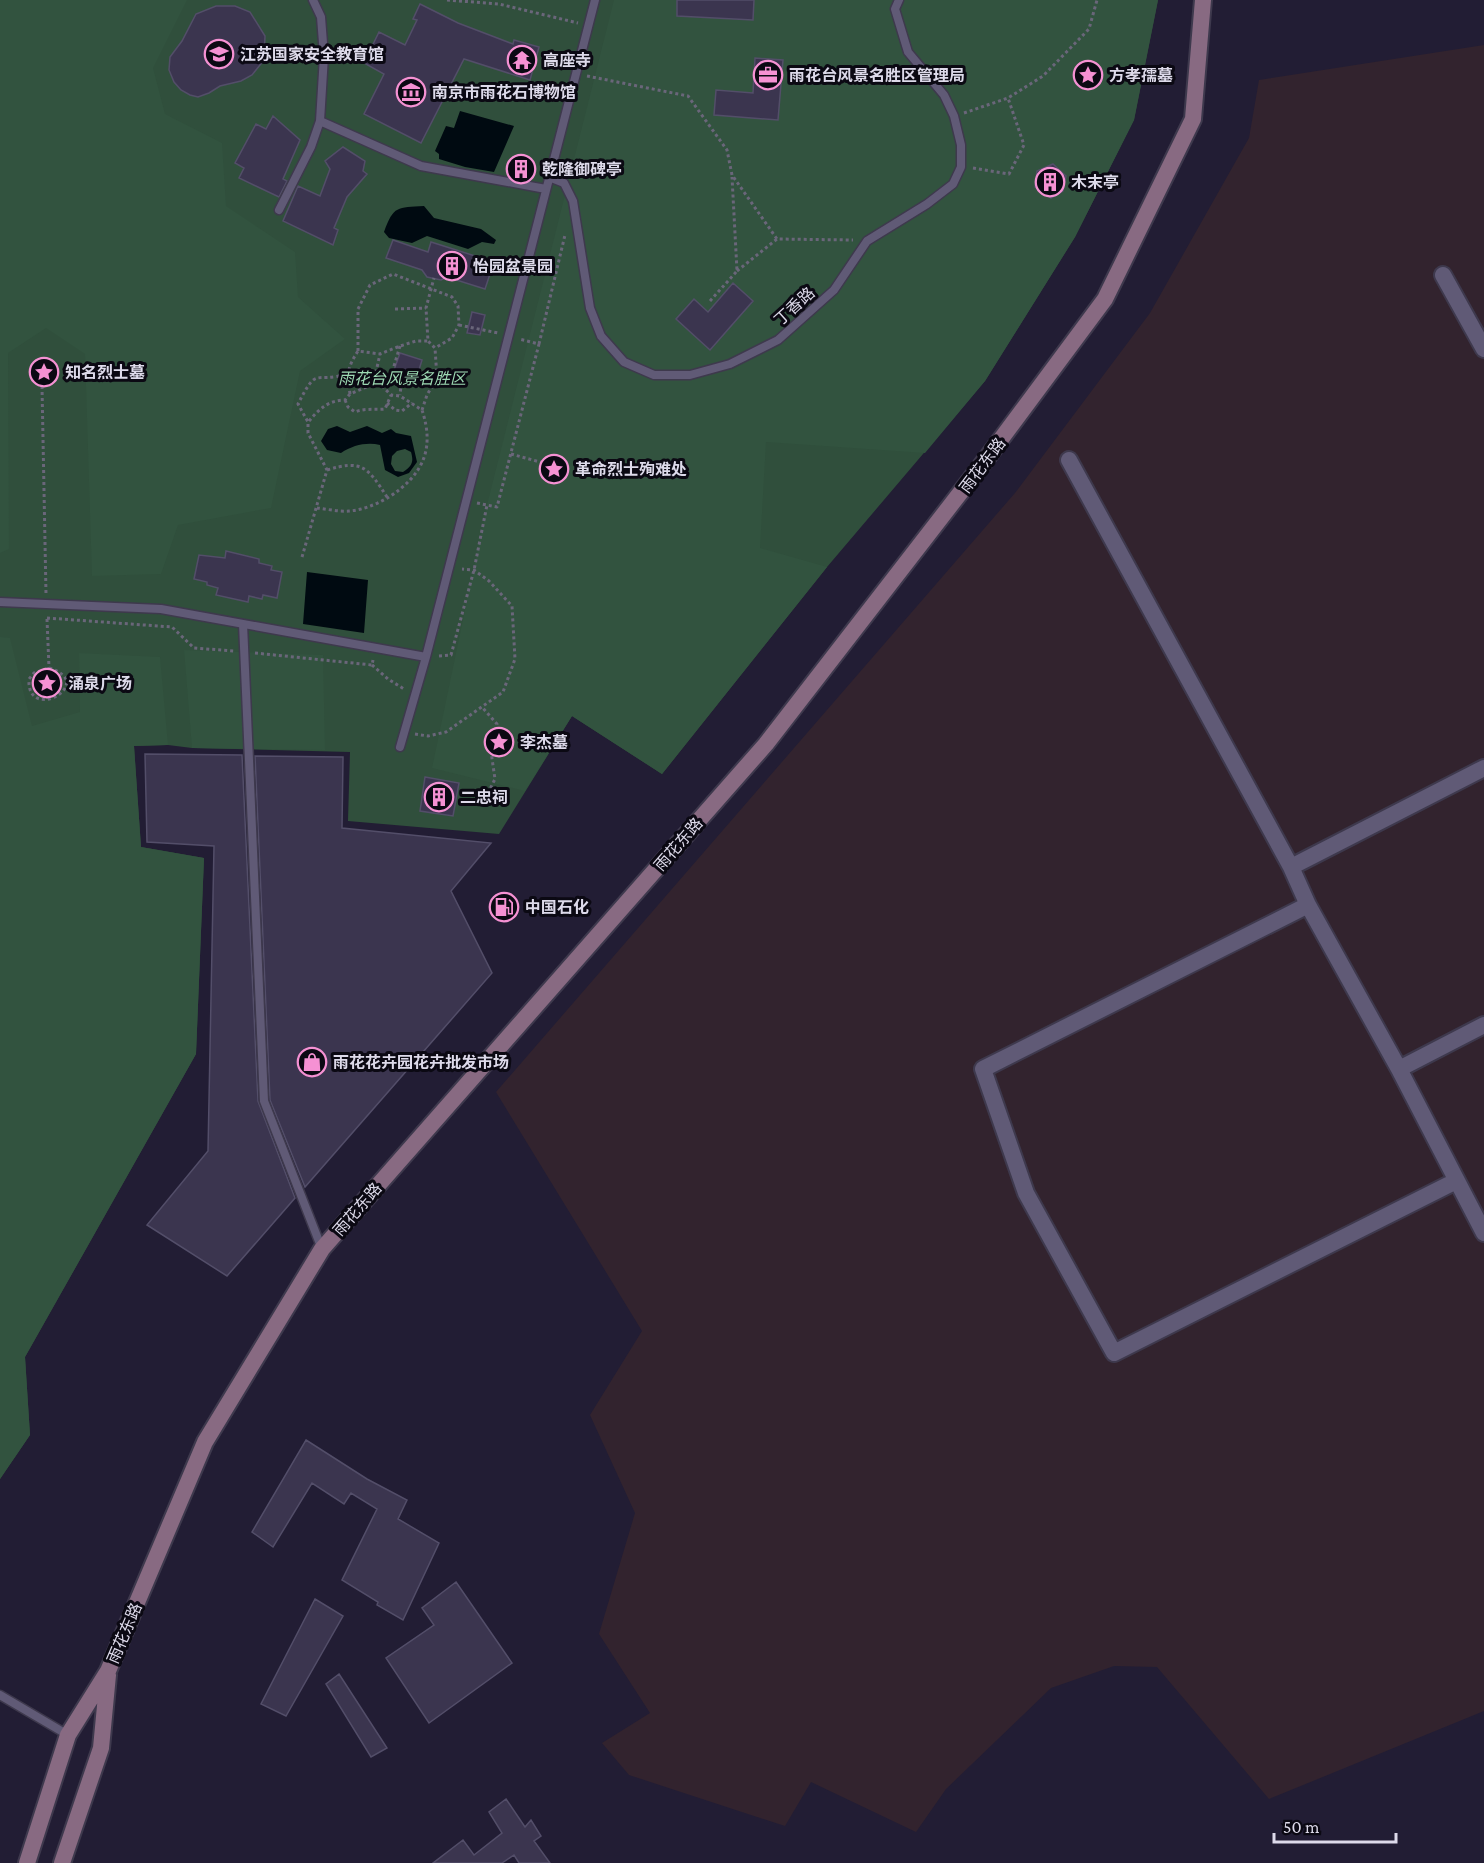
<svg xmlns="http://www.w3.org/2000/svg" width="1484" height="1863" font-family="'Crimson Pro','Noto Sans SC',serif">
	<rect width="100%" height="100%" fill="#221d34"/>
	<path fill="#32232e" d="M1484,45v1666l-215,88 -112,-132 -43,-1 -63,22 -105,101 -30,43 -105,-50 -26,44 -156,-51 -27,-32 48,-30 -51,-79 36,-121 -45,-98 52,-84 -146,-239 519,-599 135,-180 99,-175 10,-58z"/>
	<path fill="#304f3c" d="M0,0h1158l-24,120 -59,117 -90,144 -158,186 -165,207 -90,-58 -73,118 -151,-13 2,-69 -158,-4 -24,-3 -34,1 7,101 63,11 -8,196 -171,303 5,78 -30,44z"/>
	<path fill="#32533f" d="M0,0h187l-34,68 12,46 57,29 4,63 69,46 3,45 47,42 -45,32 -29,137 -93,17 -17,49 -69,2 -7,-222 -39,-26 -38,25 1,196 -9,4z
		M614,0h544l-24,120 -59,117 -90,144 -60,72 -159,-11 -6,106 67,19 -165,207 -90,-58 -47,75 -93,-23 55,-263z
		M0,637l10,1 22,88 48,-14 -1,-59 81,4 8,88 -34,1 7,101 63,11 -8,196 -171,303 5,78 -30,44z
		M184,650l139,5 2,95 -133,-2z"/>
	<path fill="#000a11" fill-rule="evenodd" d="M460,111l54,15 -20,46 -29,-5 -26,-8v-5l-4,-3 11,-25 8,2z
		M424,206l10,12 47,11 15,11 -2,4 -12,-2 -14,7 -41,-13 -15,7 -23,-5 -5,-6c10,-27 13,-24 40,-26z
		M337,426l13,6 17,-6 15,7 9,-4 5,4 15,3 6,26 -8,11 -11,4 -13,-7 -5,-25c-13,-3 -27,0 -39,8l-14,-3 -6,-9 7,-12zM405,449l6,3c3,10 1,14 -8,20l-8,-1 -4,-7 1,-8 5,-5z
		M307,572l61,8 -4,53 -61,-9z
		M49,673l6,1 7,6 -1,7c-8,8 -18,11 -27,4l-1,-11 8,-5z"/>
	<path fill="#3b354f" stroke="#534e69" stroke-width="1.5" d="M677,0h77l-1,20 -76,-4z
		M420,4l38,19 55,21 1,-4 25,7 -9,33 -66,-21 -43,84 -57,-29 20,-40 -20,-11 15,-31 26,13 12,-25 -4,-1z
		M216,6h19l15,6 15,24 -1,24 -12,15 -11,6 -21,5 -11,7 -11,4 -8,-2 -9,-5 -7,-8 -5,-12 1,-13 12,-16 14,-27z
		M755,58l28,2 -5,60 -64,-5 2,-25 37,3z
		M273,116l27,24 -17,39 4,2 -8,16 -40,-19 5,-10 -9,-5 21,-39 10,5z
		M343,147l22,14 -2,10 4,3 -20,23 -13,31 4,2 -5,15 -50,-24 15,-35 22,10 10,-27 -5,-8z
		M514,159l17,4 -3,15 -16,-3z
		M1053,164l13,12 -3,15 -12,7 -16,-11 2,-16z
		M393,240l35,12 3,-10 63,20 -9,27 -38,-12 -6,3 -14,-3 -5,-7 -36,-12z
		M733,283l20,18 -43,49 -34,-31 18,-20 14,13z
		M472,312l13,3 -5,20 -13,-2z
		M400,353l22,7 -7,23 -23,-7z
		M226,551l33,8v4l13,3 -1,4 11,2 -5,26 -14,-3 -1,4 -13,-3 -1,6 -32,-7 2,-7 -11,-3v-3l-13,-3 5,-24 26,3z
		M145,754l97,1 16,346 37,97 -68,78 -80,-51 61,-74 6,-305 -67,-4z
		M255,756l88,1 -1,71 149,15 -40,48 41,82 -187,214 -35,-87z
		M425,777l34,6 -6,33 -33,-5z
		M306,1440l61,39 40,21 -9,19 41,24 -36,77 -26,-15 1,-3 -36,-22 35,-71 -26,-16 -7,11 -32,-21 -39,64 -21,-15z
		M456,1582l56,81 -83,60 -43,-65 48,-33 -12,-17z
		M315,1599l28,17 -57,100 -25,-12z
		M339,1674l48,74 -16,9 -45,-73z
		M506,1799l19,28 6,-7 10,16 -7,5 16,22h-31l-5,-8 -12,8h-69l30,-23 11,15 28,-22 -13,-21z"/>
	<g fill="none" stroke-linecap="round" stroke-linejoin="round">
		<g stroke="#3e394d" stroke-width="11">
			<path id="service" d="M320,121l101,45 125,23
				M549,177l15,6 9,18 17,107 11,28 23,26 30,13h36l40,-11 48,-24 56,-50 33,-49 60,-37 26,-20 8,-17v-22l-7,-29 -10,-21 -36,-43 -13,-43 4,-9
				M279,210l32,-63 9,-26 4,-65 -3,-39 -8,-17
				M0,602l161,7 265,48 169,-657
				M243,624l21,477 58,148
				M400,747l26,-90
				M0,1695l68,40"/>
		</g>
		<g stroke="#3e394d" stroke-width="20">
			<path id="minor" d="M1443,275l41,74
				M1069,460l222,407 17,38 91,164 85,164
				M1291,867l193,-99
				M1308,905l-325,164 43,124 88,160 342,-172
				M1399,1069l85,-44"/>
		</g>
		<g stroke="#3e394d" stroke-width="20">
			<path id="secondary" d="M27,1863l41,-128 40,-64 97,-229 117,-193 444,-505 215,-278 124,-167 88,-180 10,-119
				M62,1863l39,-115 7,-73"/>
		</g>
		<path stroke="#6a667a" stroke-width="3" stroke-dasharray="3 3" stroke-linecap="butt" d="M447,0l52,4 79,19
			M587,76l101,20 39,54 5,25 45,64 76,1
			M964,113l44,-15 35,-22 46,-47 8,-29
			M973,168l36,6 15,-29 -16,-47
			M737,271l40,-32
			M710,301l27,-30 -5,-94
			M395,309l31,-1
			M459,325l39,8
			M539,344l26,-109
			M400,346l-9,30 10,10 -1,9
			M358,351v-42l12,-24 23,-11 59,23 6,9 1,19 -7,13 -17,10
			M42,386l4,208
			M350,394c-3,-20 -3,-26 8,-43l22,3 20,-8 16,-5h12
			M345,400l3,7 7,5c10,-4 20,-2 30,-3l6,-14
			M387,403l8,7 7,1 10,-8
			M422,410l5,-15 10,-17 -2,-30 -7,-7 -2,-33 8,-30
			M309,421c10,-12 20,-21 36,-21l5,-6 28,-12
			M511,454l36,10
			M327,470c36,-11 41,-2 60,27
			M477,503l20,4 42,-163 -20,-5
			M317,508c10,1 22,4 32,3 14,-1 28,-7 40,-14 34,-22 46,-48 33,-87l-22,-14 -9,-1 -13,-13 -2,-10 4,-18
			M302,557l25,-87 -19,-37v-11l-10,-18c20,-39 15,-20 49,-30
			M47,618l125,9 22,21 40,3
			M47,619l2,49
			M255,653l117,12 1,-5
			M439,656l12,-1 23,-85 13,-65
			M372,665l16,14 16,10
			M49,668c50,15 -23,56 -20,11l5,-6z
			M415,734l13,2 18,-4 57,-40 12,-33 -3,-53 -23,-25 -15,-11 -12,-1
			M464,795l13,1 11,-3 7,-14 -5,-34 7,-21 -15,-17"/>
		<use href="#service" stroke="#605a76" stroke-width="8"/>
		<use href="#minor" stroke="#605a76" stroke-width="16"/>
		<use href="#secondary" stroke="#886a82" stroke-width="16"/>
	</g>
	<defs>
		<g id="school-ring" transform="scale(1.5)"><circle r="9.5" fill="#0b0913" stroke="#f591d3" stroke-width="1.5"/><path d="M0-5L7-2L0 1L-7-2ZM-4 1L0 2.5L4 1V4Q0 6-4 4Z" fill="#f591d3"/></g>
		<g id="temple-ring" transform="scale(1.5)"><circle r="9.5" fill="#0b0913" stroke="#f591d3" stroke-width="1.5"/><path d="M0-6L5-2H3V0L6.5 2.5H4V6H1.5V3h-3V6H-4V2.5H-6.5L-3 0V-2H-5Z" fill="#f591d3"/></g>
		<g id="office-ring" transform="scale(1.5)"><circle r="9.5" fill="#0b0913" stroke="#f591d3" stroke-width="1.5"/><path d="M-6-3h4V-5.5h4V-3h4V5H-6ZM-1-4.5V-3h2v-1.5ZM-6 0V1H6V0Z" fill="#f591d3"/></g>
		<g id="sight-ring" transform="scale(1.5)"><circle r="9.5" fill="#0b0913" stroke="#f591d3" stroke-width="1.5"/><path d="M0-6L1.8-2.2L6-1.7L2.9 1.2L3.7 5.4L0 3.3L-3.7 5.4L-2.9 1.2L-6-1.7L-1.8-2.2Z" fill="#f591d3"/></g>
		<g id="museum-ring" transform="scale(1.5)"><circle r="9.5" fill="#0b0913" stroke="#f591d3" stroke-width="1.5"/><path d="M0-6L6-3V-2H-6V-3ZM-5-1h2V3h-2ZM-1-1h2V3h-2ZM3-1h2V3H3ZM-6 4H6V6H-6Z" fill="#f591d3"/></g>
		<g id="building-ring" transform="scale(1.5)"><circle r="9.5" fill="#0b0913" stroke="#f591d3" stroke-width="1.5"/><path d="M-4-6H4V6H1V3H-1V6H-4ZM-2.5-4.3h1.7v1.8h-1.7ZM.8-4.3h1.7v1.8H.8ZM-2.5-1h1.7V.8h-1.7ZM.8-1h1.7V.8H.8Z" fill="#f591d3"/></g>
		<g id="fuel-ring" transform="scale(1.5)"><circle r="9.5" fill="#0b0913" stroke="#f591d3" stroke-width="1.5"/><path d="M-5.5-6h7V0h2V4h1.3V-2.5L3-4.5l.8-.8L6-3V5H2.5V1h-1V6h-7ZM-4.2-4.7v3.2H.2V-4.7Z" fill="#f591d3"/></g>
		<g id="shop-ring" transform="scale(1.5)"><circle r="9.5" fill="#0b0913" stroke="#f591d3" stroke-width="1.5"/><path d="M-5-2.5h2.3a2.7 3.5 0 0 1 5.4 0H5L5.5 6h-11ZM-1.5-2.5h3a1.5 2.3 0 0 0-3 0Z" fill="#f591d3"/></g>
	</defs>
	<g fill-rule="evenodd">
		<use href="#school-ring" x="219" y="54"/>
		<use href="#temple-ring" x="522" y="60"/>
		<use href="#office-ring" x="768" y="75"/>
		<use href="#sight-ring" x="1088" y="75"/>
		<use href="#museum-ring" x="411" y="92"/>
		<use href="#building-ring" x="521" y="169"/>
		<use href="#building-ring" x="1050" y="182"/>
		<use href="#building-ring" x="452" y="266"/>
		<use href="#sight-ring" x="44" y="372"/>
		<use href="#sight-ring" x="554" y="469"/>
		<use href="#sight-ring" x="47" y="683"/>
		<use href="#sight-ring" x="499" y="742"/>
		<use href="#building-ring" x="439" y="797"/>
		<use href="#fuel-ring" x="504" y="907"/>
		<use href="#shop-ring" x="312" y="1062"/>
	</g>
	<g text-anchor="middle" stroke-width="6" stroke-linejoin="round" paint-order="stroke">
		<g font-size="16" font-weight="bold" fill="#dddaea" stroke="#0b0913" text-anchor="start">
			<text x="240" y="60">江苏国家安全教育馆</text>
			<text x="543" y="66">高座寺</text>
			<text x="789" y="81">雨花台风景名胜区管理局</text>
			<text x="1109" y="81">方孝孺墓</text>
			<text x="432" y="98">南京市雨花石博物馆</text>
			<text x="542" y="175">乾隆御碑亭</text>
			<text x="1071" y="188">木末亭</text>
			<text x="473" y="272">怡园盆景园</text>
			<text x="65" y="378">知名烈士墓</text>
			<text x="575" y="475">革命烈士殉难处</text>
			<text x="68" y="689">涌泉广场</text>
			<text x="520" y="748">李杰墓</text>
			<text x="460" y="803">二忠祠</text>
			<text x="525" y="913">中国石化</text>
			<text x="333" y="1068">雨花花卉园花卉批发市场</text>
		</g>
		<g font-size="16" fill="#dddaea" stroke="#0b0913">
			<text transform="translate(794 306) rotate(-42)" y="6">丁香路</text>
			<text transform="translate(982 465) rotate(-53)" y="6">雨花东路</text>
			<text transform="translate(678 844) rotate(-49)" y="6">雨花东路</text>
			<text transform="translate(357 1209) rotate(-49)" y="6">雨花东路</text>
			<text transform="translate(124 1633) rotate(-67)" y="6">雨花东路</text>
		</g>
		<g font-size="16" font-style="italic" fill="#9dd9b3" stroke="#0b0913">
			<text x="402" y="384">雨花台风景名胜区</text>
		</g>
	</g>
	<path d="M1274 1833v9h122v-9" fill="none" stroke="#dddaea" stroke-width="3"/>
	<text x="1283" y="1833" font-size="18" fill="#dddaea" stroke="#0b0913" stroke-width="4.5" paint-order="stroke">50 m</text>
</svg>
